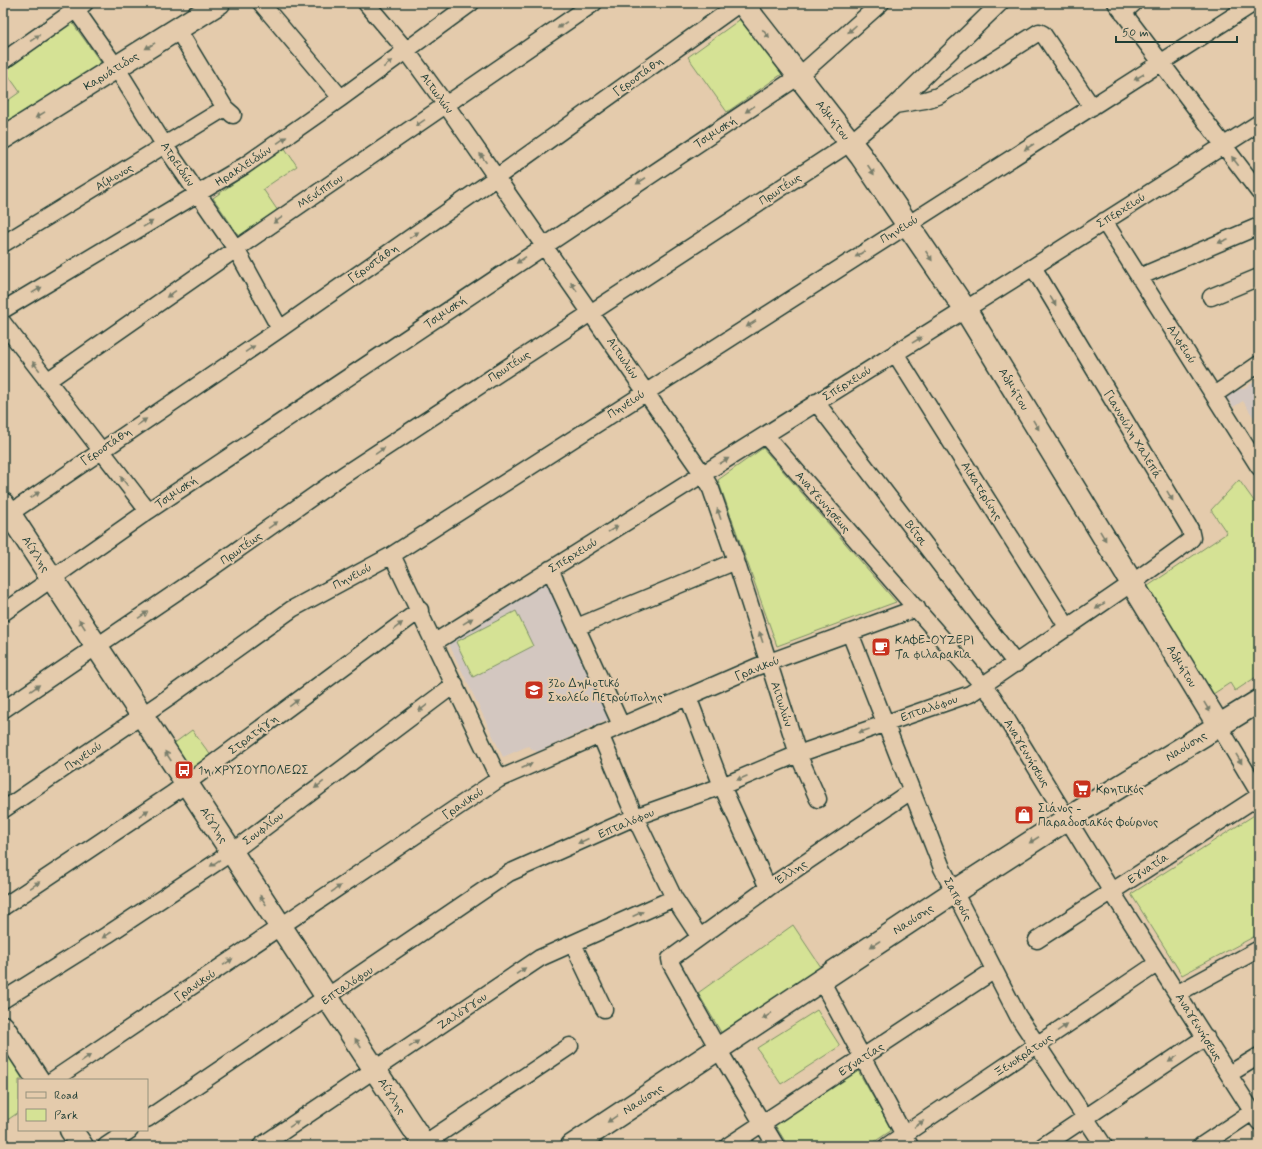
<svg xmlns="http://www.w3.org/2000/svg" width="1262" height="1149" font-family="Mynerve,sans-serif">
	<rect width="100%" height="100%" fill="#e4cbac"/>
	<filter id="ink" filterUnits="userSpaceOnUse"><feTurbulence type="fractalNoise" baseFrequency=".025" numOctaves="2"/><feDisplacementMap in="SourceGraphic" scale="8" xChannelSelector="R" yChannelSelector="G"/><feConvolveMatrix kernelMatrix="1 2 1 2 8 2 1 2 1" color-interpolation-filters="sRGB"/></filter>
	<g filter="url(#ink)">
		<path fill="#d3c7c0" d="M1259,375v51l-16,-25 -10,6 -6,-10 13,-8h4l10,-7z
			M547,582l26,56 -1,4 8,16 4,2 26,59 -73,33 -9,-6 -25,11 -54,-113z"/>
		<path fill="#d5e295" stroke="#7a9064" d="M742,18l43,54 -58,40 -39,-55z
			M71,21l31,43 -99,65v-25l17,-12 -17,-24z
			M284,147l13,19 -34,23 15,22 -38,26 -27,-39z
			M763,448l133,154 -119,44 -59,-166z
			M1239,480l20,28v167l-24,16 -5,-8 -20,13 -65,-108 82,-55 -16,-23z
			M516,611l17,35 -60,31 -17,-35z
			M192,730l20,27 -20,15 -20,-27z
			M1259,812v122l-77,41 -51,-81z
			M793,925l28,42 -99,67 -24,-41z
			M817,1010l23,36 -59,38 -24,-36z
			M3,1047l22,33h-6v32l-16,11z
			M857,1069l35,61 -24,16h-80l-13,-21z"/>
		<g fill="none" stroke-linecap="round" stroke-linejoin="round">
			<g stroke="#1f3d34" stroke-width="19">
				<path id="street" d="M71,3l45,64 49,79 71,103 44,80
					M261,3l80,95
					M366,3l40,47 40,55 256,368 9,16 25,72 62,193 20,45
					M1116,3l143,189
					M1123,13l11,-10
					M178,30l47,78 8,7
					M3,61l82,-58
					M895,105l30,-5 13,-4 101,-64 4,2 49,73
					M1104,221l155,246
					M3,244l222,-136
					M1139,277l120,-51
					M1211,297l48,-20
					M3,310l241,-144 97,-68 130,-95
					M3,323l145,188
					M895,353l173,275
					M47,381l189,-132 358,-246
					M1214,395l45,-31
					M816,402l200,262
					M765,435l228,262 119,195 147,230
					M3,518l277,-189 217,-152 243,-174
					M392,555l107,224
					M550,569l71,156
					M3,613l145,-102 651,-435 82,-73
					M577,627l159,-66
					M850,633l92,235 76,148 86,130
					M435,642l598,-375 226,-144
					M688,697l34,89 46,102
					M3,710l203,-138 136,-96 509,-334 44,-37 105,-102
					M1219,726l40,67
					M600,734l35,83 39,81 25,38
					M3,810l166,-113 123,-88 100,-54 862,-552
					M3,907l169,-113 248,-184
					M1037,940l222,-144
					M573,944l31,65
					M821,980l89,166
					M1178,993l81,-44
					M3,1000l104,-65 125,-83 223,-168
					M1229,1074l30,-18
					M53,1080l446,-301 257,-112 161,-59
					M147,1119l362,-246 126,-56 87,-31 76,-32 172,-60 162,-111 55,-40 5,-5 -2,-9 -157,-262
					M106,1146l24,-16
					M261,1146l279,-188 134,-60
					M421,1146l149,-100
					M728,1146l265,-175
					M776,1146l-58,-97 -47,-85 -1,-5 98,-71 143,-97
					M887,1146l271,-183
					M1043,1146l163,-109
					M1201,1146l51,-34"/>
			</g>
			<g stroke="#1f3d34" stroke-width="25">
				<path id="secondary" d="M742,3l119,153 104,153 254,417
					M3,138l216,-135
					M3,504l422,642
					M3,1027l35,53
					M71,1130l11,16
					M572,1146l382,-254 113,-73 192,-118"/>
			</g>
			<use href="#street" stroke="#e4cbac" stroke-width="16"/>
			<use href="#secondary" stroke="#e4cbac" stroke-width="22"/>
		</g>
		<defs><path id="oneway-solid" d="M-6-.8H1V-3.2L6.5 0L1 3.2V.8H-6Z"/></defs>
		<g fill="#787d6a">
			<use href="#oneway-solid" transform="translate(562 25) rotate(145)"/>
			<use href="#oneway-solid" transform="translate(852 29) rotate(138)"/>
			<use href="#oneway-solid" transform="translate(766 34) rotate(52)"/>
			<use href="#oneway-solid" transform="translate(35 38) rotate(-35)"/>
			<use href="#oneway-solid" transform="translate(150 46) rotate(149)"/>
			<use href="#oneway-solid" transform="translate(388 64) rotate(-37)"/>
			<use href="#oneway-solid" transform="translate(1139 77) rotate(148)"/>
			<use href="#oneway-solid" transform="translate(750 109) rotate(146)"/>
			<use href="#oneway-solid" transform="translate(40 115) rotate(148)"/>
			<use href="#oneway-solid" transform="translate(420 123) rotate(146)"/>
			<use href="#oneway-solid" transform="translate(282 140) rotate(-35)"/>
			<use href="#oneway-solid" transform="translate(1029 147) rotate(148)"/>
			<use href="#oneway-solid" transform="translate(483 158) rotate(-125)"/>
			<use href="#oneway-solid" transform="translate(1235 161) rotate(-127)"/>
			<use href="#oneway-solid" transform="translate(871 170) rotate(56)"/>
			<use href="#oneway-solid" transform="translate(641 181) rotate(147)"/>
			<use href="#oneway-solid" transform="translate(278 220) rotate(146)"/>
			<use href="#oneway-solid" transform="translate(148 224) rotate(-31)"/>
			<use href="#oneway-solid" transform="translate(414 235) rotate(-35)"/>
			<use href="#oneway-solid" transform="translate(1223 241) rotate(157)"/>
			<use href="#oneway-solid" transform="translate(860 254) rotate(147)"/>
			<use href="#oneway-solid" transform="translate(929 256) rotate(56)"/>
			<use href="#oneway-solid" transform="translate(521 260) rotate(146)"/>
			<use href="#oneway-solid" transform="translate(574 287) rotate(-125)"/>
			<use href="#oneway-solid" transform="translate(37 290) rotate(-31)"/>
			<use href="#oneway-solid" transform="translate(171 294) rotate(145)"/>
			<use href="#oneway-solid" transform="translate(1053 301) rotate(59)"/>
			<use href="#oneway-solid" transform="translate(751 324) rotate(147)"/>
			<use href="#oneway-solid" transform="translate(917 340) rotate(-32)"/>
			<use href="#oneway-solid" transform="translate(250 349) rotate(-34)"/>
			<use href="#oneway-solid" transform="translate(36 366) rotate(-128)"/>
			<use href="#oneway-solid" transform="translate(142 422) rotate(-34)"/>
			<use href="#oneway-solid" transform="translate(1036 425) rotate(59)"/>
			<use href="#oneway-solid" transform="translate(380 451) rotate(-34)"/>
			<use href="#oneway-solid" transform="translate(724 461) rotate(-31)"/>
			<use href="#oneway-solid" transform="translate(124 481) rotate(-128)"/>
			<use href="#oneway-solid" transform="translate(35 495) rotate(-35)"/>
			<use href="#oneway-solid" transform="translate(1170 496) rotate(59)"/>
			<use href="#oneway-solid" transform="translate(719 514) rotate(-109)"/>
			<use href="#oneway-solid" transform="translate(273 525) rotate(-35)"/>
			<use href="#oneway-solid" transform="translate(613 529) rotate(-32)"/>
			<use href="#oneway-solid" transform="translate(1103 536) rotate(59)"/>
			<use href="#oneway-solid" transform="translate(1100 606) rotate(145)"/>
			<use href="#oneway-solid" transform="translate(143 615) rotate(-34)"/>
			<use href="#oneway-solid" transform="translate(468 621) rotate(-32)"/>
			<use href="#oneway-solid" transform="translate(82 624) rotate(-123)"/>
			<use href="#oneway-solid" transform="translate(398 626) rotate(-37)"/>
			<use href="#oneway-solid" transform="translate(761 637) rotate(-108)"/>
			<use href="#oneway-solid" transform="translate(35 688) rotate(-35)"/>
			<use href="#oneway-solid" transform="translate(294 703) rotate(-37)"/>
			<use href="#oneway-solid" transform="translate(1207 707) rotate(59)"/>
			<use href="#oneway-solid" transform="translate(423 708) rotate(143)"/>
			<use href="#oneway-solid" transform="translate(864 731) rotate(160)"/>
			<use href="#oneway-solid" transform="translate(168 756) rotate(-123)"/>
			<use href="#oneway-solid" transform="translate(1239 759) rotate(59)"/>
			<use href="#oneway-solid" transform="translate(527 766) rotate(-24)"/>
			<use href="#oneway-solid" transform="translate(742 778) rotate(157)"/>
			<use href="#oneway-solid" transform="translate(319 785) rotate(143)"/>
			<use href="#oneway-solid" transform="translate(144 813) rotate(-34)"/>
			<use href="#oneway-solid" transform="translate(1034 840) rotate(147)"/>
			<use href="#oneway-solid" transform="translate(583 841) rotate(156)"/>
			<use href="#oneway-solid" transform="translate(215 863) rotate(146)"/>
			<use href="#oneway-solid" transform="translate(35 885) rotate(-34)"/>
			<use href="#oneway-solid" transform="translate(336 889) rotate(-34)"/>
			<use href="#oneway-solid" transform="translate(263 900) rotate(-123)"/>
			<use href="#oneway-solid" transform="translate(638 914) rotate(-25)"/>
			<use href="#oneway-solid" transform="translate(107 935) rotate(147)"/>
			<use href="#oneway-solid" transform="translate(875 944) rotate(147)"/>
			<use href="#oneway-solid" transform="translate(228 962) rotate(-34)"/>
			<use href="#oneway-solid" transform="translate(521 971) rotate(-34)"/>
			<use href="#oneway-solid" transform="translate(767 1016) rotate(146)"/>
			<use href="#oneway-solid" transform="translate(1062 1028) rotate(-34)"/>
			<use href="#oneway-solid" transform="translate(358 1043) rotate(-123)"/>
			<use href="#oneway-solid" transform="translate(414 1044) rotate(-34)"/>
			<use href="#oneway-solid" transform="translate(86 1058) rotate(-34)"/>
			<use href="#oneway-solid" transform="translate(1173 1059) rotate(146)"/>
			<use href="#oneway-solid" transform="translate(612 1119) rotate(146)"/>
			<use href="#oneway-solid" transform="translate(294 1124) rotate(-34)"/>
			<use href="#oneway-solid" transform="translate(919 1124) rotate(-34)"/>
		</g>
	</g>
	<defs>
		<g id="cafe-square" transform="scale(1)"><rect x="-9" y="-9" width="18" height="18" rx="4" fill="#c8321e" stroke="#e4cbac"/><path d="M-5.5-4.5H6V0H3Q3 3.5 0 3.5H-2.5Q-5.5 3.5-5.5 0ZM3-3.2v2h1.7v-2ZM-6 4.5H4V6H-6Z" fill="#fff"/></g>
		<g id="school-square" transform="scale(1)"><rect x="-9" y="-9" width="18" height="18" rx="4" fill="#c8321e" stroke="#e4cbac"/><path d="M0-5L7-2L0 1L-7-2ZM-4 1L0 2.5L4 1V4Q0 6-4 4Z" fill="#fff"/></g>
		<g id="bus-square" transform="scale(1)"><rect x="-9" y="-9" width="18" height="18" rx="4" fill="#c8321e" stroke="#e4cbac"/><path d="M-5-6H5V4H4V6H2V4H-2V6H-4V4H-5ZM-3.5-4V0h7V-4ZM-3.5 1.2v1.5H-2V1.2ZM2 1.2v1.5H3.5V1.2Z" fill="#fff"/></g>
		<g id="supermarket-square" transform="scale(1)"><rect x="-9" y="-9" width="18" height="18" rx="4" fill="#c8321e" stroke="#e4cbac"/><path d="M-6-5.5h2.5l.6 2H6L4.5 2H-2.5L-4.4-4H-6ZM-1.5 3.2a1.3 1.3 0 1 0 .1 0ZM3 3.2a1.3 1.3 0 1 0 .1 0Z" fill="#fff"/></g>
		<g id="shop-square" transform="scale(1)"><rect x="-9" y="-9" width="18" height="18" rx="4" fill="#c8321e" stroke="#e4cbac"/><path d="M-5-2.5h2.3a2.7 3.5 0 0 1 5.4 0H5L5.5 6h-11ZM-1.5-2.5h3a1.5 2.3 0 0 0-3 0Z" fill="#fff"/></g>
	</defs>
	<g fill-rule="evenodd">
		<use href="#cafe-square" x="881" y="647"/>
		<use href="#school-square" x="534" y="690"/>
		<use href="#bus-square" x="184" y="770"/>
		<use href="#supermarket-square" x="1082" y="789"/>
		<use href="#shop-square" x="1024" y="815"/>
	</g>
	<g text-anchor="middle" stroke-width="4" stroke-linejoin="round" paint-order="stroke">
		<g font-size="12" fill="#1f3d34" stroke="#e4cbac">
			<text transform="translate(111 71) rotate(-32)" y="4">Καρυάτιδος</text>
			<text transform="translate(638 76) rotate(-36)" y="4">Γεροστάθη</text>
			<text transform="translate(437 93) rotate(54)" y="4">Αιτωλών</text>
			<text transform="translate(833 120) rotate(52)" y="4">Αδμήτου</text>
			<text transform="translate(715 132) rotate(-33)" y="4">Τσιμισκή</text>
			<text transform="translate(178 164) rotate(56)" y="4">Ατρειδών</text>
			<text transform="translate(243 166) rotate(-33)" y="4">Ηρακλειδών</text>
			<text transform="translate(114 177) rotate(-31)" y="4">Αίμονος</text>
			<text transform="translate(780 189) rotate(-33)" y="4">Πρωτέως</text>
			<text transform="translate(320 191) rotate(-34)" y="4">Μενίππου</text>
			<text transform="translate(1121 210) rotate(-32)" y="4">Σπερχειού</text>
			<text transform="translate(899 229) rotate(-32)" y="4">Πηνειού</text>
			<text transform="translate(373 263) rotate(-35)" y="4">Γεροστάθη</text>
			<text transform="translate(445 312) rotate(-34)" y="4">Τσιμισκή</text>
			<text transform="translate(1182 344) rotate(57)" y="4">Αλφειού</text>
			<text transform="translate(623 358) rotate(56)" y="4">Αιτωλών</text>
			<text transform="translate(509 366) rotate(-33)" y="4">Πρωτέως</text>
			<text transform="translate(847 383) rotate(-32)" y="4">Σπερχειού</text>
			<text transform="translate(1014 389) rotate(59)" y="4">Αδμήτου</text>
			<text transform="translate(626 404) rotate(-33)" y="4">Πηνειού</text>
			<text transform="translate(1133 434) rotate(59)" y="4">Γιαννούλη Χαλεπά</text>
			<text transform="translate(106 446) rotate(-34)" y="4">Γεροστάθη</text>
			<text transform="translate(982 491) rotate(58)" y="4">Αικατερίνης</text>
			<text transform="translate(176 492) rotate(-34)" y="4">Τσιμισκή</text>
			<text transform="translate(823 502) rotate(49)" y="4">Αναγεννήσεως</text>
			<text transform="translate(916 533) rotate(53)" y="4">Βίτσι</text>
			<text transform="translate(241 548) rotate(-35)" y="4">Πρωτέως</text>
			<text transform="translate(36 554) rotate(57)" y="4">Αίγλης</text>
			<text transform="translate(573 555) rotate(-32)" y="4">Σπερχειού</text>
			<text transform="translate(352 576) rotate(-28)" y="4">Πηνειού</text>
			<text transform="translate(1182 666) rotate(59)" y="4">Αδμήτου</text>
			<text transform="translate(757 668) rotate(-22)" y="4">Γρανικού</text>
			<text transform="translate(782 704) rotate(72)" y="4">Αιτωλών</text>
			<text transform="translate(929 708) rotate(-19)" y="4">Επταλόφου</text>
			<text transform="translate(253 734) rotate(-37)" y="4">Στρατήγη</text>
			<text transform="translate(1186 746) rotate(-32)" y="4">Ναούσης</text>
			<text transform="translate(1027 753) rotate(59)" y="4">Αναγεννήσεως</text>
			<text transform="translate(83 756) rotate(-34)" y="4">Πηνειού</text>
			<text transform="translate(463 803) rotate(-34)" y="4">Γρανικού</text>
			<text transform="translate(626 823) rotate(-23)" y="4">Επταλόφου</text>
			<text transform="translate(214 825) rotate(57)" y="4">Αίγλης</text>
			<text transform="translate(263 828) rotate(-37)" y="4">Σουφλίου</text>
			<text transform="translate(1148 868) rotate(-33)" y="4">Εγνατία</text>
			<text transform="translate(791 872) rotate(-34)" y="4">Έλλης</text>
			<text transform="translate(958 899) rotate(62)" y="4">Σαπφούς</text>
			<text transform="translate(913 919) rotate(-33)" y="4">Ναούσης</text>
			<text transform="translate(195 985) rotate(-34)" y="4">Γρανικού</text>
			<text transform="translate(347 985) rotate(-34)" y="4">Επταλόφου</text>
			<text transform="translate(462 1011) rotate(-34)" y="4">Ζαλόγγου</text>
			<text transform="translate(1199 1027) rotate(58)" y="4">Αναγεννήσεως</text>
			<text transform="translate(1023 1055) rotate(-34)" y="4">Ξενοκράτους</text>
			<text transform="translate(861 1059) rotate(-33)" y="4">Εγνατίας</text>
			<text transform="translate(392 1096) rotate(57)" y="4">Αίγλης</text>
			<text transform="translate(643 1099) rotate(-33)" y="4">Ναούσης</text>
		</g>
		<g font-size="12" fill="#1f3d34" stroke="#e4cbac" text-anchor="start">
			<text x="895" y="644">ΚΑΦΕ-ΟΥΖΕΡΙ<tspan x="895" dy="14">Τα φιλαρακια</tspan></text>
			<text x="548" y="687">32ο Δημοτικό<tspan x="548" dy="14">Σχολείο Πετρούπολης</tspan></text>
			<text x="198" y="774">1η ΧΡΥΣΟΥΠΟΛΕΩΣ</text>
			<text x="1096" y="793">Κρητικός</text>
			<text x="1038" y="812">Σιάνος -<tspan x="1038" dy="14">Παραδοσιακός Φούρνος</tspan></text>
		</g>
	</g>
	<rect width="1262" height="1149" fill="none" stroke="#e4cbac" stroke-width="16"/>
	<rect x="8" y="8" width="1246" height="1133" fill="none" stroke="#1f3d34" stroke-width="1.5" filter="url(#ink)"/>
	<rect x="18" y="1079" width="130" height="52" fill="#e4cbac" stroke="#95927c"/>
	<rect x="26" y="1092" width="20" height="6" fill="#e4cbac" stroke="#95927c"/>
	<text x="54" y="1099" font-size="12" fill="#1f3d34">Road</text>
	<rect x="26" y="1109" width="20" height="12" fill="#d5e295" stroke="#95927c"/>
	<text x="54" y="1119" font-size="12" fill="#1f3d34">Park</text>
	<path d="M1116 36v6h121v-6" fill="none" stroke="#1f3d34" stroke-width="2"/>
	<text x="1122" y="36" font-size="12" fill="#1f3d34" stroke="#e4cbac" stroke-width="3" paint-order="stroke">50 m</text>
</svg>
